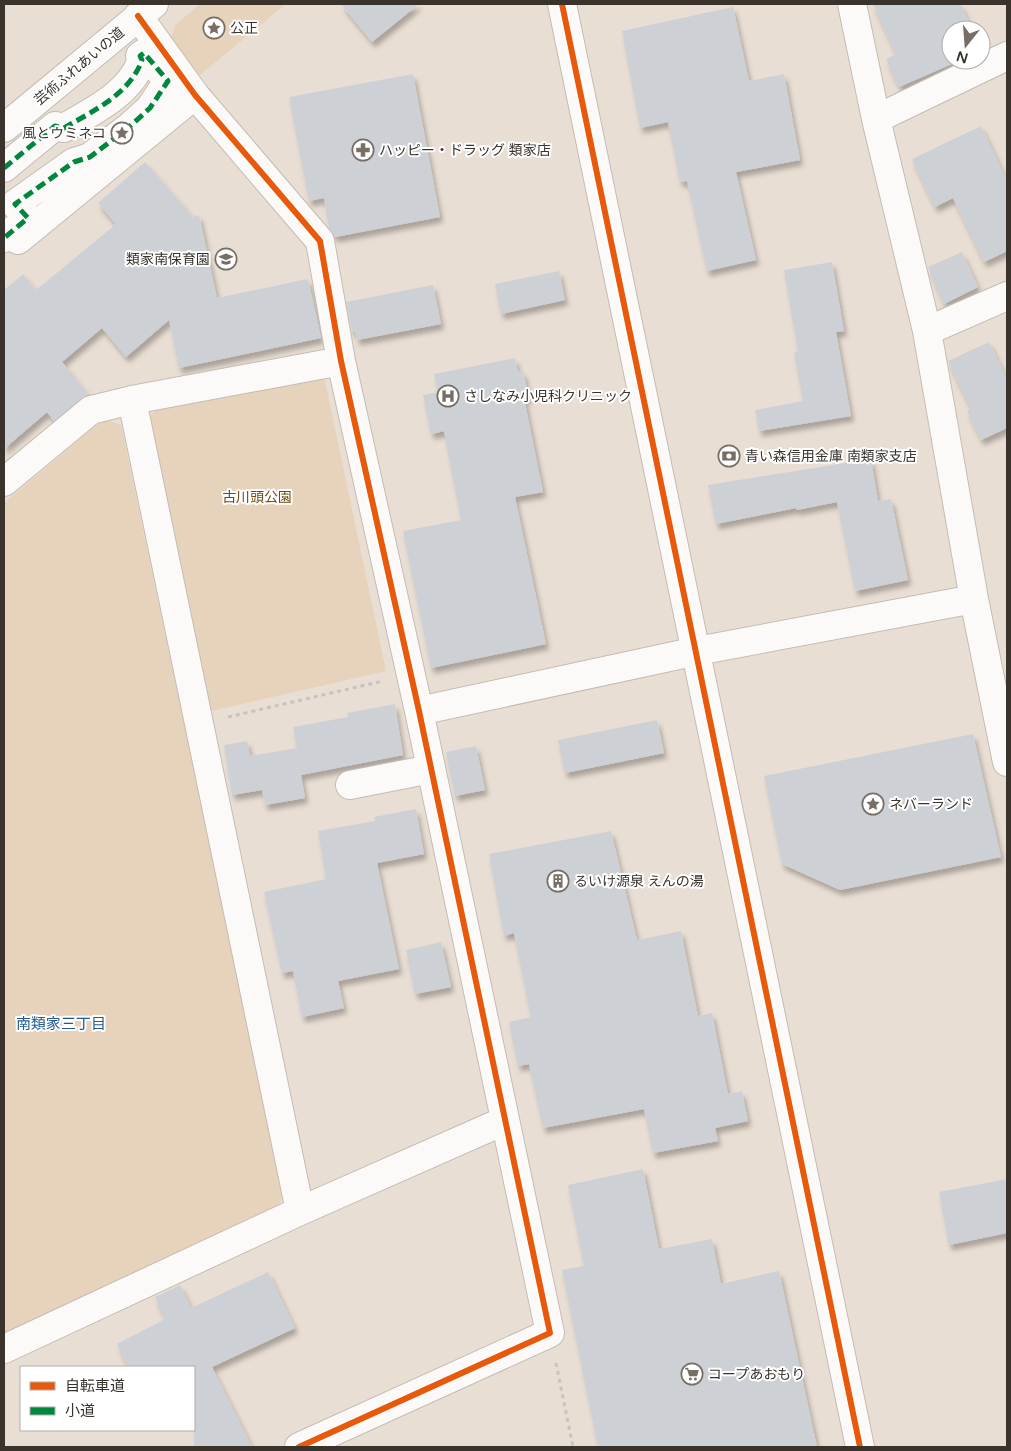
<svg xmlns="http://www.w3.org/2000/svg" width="1011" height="1451" font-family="'Varela Round','Noto Sans JP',sans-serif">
	<defs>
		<filter id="shadow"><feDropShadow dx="3" dy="5.5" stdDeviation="2.5" flood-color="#0004"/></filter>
	</defs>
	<rect width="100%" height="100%" fill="#e9ded3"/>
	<path fill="#e7d2bb" d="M200,4h86l-86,71 -30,-34 6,-17z
		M320,376l5,5 61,290 -175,40 -64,-289 9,-14z
		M104,419l17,6 162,769 -6,15 -273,126v-832z"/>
	<path fill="#cdd1d5" filter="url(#shadow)" d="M341,4h78l-47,38z
		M873,4h87l13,26h-22v30h10l-62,27 -13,-28 10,-5z
		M733,7l16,74 35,-7 16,86 -64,12 20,88 -49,11 -20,-90 -7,1 -12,-60 -28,6 -18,-97z
		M413,74l27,143 -105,20 -6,-9 -5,-30 -15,3 -20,-104z
		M981,126l26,55v70l-23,11 -31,-64 -18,9 -23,-48z
		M145,162l48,55 6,-2 18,83 91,-19 13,59 -142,30 -10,-48 -43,37 -24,-29 -40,34 26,32 -34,27 -7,-9 -43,37v-159l19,-16 13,16 80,-66 -18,-21z
		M962,252l16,35 -34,17 -16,-37z
		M832,262l12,69 -8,1 15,84 -92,15 -4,-21 48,-9 -9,-49 4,-1 -14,-81z
		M559,271l6,29 -64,14 -6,-30z
		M433,285l8,39 -84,16 -2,-9 -3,1 -6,-30z
		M989,342l18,37v49l-26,12 -14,-29 4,-2 -23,-48z
		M515,358l3,14 5,-1 6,27h-5l19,94 -28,5 31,147 -115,24 -28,-137 58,-11 -17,-89 -13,3 -8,-39 15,-3 -4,-18z
		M871,459l7,42 13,-2 17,81 -53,11 -18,-89 -40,8 -1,-2 -80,16 -8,-39z
		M395,704l8,51 -102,20 4,23 -40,7 -3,-15 -30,5 -8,-50 23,-4 3,15 47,-8 -4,-21 55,-10 -1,-4z
		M657,720l7,33 -99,20 -7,-33z
		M973,734l28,123 -161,33 -58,-26 -18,-88z
		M476,746l9,44 -30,6 -9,-44z
		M416,809l8,45 -47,9 22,106 -61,12 6,27 -42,9 -9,-46 -11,2 -18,-81 62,-13 -8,-48 57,-10 -1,-4z
		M611,831l26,109 44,-9 17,85 14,-3 16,81 14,-3 6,30 -33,7 3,13 -65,12 -9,-44 -101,19 -14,-64 -11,2 -9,-44 22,-5 -17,-84 -10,3 -15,-82z
		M441,942l10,45 -36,7 -9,-44z
		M643,1169l16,80 53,-10 9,45 58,-13 38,176h-219l-36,-177 22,-4 -16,-81z
		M1007,1179v54l-58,12 -10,-53z
		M268,1272l27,56 -83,39 40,80h-58v-80h-66l-11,-23 48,-25 -10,-22 25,-12 11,23z"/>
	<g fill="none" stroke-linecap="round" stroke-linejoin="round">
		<g stroke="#c4bcb3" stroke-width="30">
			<path id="street" d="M852,4l24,115 51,212 47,268 33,163
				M138,16l57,79 125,146 21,120 78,350 131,622 -251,114
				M876,119l131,-63
				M4,168l51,-42 9,2c29,-17 66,-34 78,-68l-2,-4 4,-3 24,28 -18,27 -22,20 -38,29 -16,5 -59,42 13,14 -24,20
				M18,240l177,-145
				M927,331l80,-35
				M132,400l168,811
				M4,482l87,-72 41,-10 209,-39
				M419,711l278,-60 277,-52
				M350,785l81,-16
				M4,1349l296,-138 204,-90"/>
		</g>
		<g stroke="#c4bcb3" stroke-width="30">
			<path id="secondary" d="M562,4l298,1443
				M4,128l150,-124"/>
		</g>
		<path stroke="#c6c3c0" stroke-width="3" stroke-dasharray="4 4" stroke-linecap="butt" d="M228,717l155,-36
			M556,1363l17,84"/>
		<use href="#street" stroke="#fcfaf8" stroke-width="28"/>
		<use href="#secondary" stroke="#fcfaf8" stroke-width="28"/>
		<path stroke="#00873e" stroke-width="5" stroke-dasharray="10 5" stroke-linecap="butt" d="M4,168l51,-42 9,2c29,-17 66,-34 78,-68l-2,-4 4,-3 24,28 -18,27 -22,20 -38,29 -16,5 -59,42 13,14 -24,20"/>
		<g stroke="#fff" stroke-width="9">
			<path id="cycleway" d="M562,4l298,1443
				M138,16l57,79 125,146 21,120 78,350 131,622 -251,114"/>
		</g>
		<use href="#cycleway" stroke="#e8590c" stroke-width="6"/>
	</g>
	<defs>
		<g id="sight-ring" transform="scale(1.125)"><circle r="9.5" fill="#fff" stroke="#776f66" stroke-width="1.5"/><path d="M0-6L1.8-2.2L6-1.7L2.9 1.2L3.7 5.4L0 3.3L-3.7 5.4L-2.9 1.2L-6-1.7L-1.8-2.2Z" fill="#776f66"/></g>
		<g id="pharmacy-ring" transform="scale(1.125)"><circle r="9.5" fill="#fff" stroke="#776f66" stroke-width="1.5"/><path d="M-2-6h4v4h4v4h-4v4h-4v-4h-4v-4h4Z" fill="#776f66"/></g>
		<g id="school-ring" transform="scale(1.125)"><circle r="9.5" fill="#fff" stroke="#776f66" stroke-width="1.5"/><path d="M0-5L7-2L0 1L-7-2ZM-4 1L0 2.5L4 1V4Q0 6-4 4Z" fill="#776f66"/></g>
		<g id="hospital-ring" transform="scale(1.125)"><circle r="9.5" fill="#fff" stroke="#776f66" stroke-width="1.5"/><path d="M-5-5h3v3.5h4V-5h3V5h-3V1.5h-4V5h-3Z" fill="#776f66"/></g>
		<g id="bank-ring" transform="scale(1.125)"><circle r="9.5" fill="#fff" stroke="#776f66" stroke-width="1.5"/><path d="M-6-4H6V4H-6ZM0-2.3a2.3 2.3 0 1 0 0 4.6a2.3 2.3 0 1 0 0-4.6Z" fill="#776f66"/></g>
		<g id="building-ring" transform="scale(1.125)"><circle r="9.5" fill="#fff" stroke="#776f66" stroke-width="1.5"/><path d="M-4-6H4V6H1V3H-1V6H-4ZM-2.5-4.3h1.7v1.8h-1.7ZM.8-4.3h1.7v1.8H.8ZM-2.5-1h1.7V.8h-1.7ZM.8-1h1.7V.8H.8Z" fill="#776f66"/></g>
		<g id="supermarket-ring" transform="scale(1.125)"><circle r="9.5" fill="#fff" stroke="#776f66" stroke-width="1.5"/><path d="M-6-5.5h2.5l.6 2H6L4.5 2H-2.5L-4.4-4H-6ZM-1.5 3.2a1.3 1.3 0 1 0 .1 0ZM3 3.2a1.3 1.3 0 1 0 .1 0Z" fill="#776f66"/></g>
	</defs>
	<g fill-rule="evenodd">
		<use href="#sight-ring" x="214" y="28"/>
		<use href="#sight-ring" x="122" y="133"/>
		<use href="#pharmacy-ring" x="363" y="150"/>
		<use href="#school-ring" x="226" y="259"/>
		<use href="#hospital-ring" x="448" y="396"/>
		<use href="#bank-ring" x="729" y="456"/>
		<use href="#sight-ring" x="873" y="804"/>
		<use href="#building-ring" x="558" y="881"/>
		<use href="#supermarket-ring" x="692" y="1374"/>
	</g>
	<g text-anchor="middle" stroke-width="4" stroke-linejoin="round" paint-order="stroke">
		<g font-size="14" fill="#3a332c" stroke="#fff" text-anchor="start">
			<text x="230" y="33">公正</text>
			<text x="106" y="138" text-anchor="end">風とウミネコ</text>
			<text x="379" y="155">ハッピー・ドラッグ 類家店</text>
			<text x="210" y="264" text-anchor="end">類家南保育園</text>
			<text x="464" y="401">さしなみ小児科クリニック</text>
			<text x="745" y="461">青い森信用金庫 南類家支店</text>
			<text x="889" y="809">ネバーランド</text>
			<text x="574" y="886">るいけ源泉 えんの湯</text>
			<text x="708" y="1379">コープあおもり</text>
		</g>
		<g font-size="14" fill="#3a332c" stroke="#fff">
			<text transform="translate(79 66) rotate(-40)" y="5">芸術ふれあいの道</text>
		</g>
		<g font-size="14" fill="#734a12" stroke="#fff">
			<text x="257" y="502">古川頭公園</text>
		</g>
		<g font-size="15" fill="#245a8c" stroke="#fff">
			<text x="61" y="1029">南類家三丁目</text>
		</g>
	</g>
	<rect width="1011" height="1451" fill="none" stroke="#3a332c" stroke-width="10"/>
	<rect x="20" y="1366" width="175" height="65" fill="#ffffff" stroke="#b0adab"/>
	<rect x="30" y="1382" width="25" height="8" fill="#e8590c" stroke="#b0adab"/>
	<text x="65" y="1391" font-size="15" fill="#3a332c">自転車道</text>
	<rect x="30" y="1407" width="25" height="8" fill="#00873e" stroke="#b0adab"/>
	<text x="65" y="1416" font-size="15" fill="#3a332c">小道</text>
	<g transform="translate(966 45) rotate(197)"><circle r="24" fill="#ffffff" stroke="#b0adab"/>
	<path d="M0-4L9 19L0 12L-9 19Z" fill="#776f66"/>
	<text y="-8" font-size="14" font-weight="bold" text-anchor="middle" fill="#3a332c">N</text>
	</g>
</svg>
